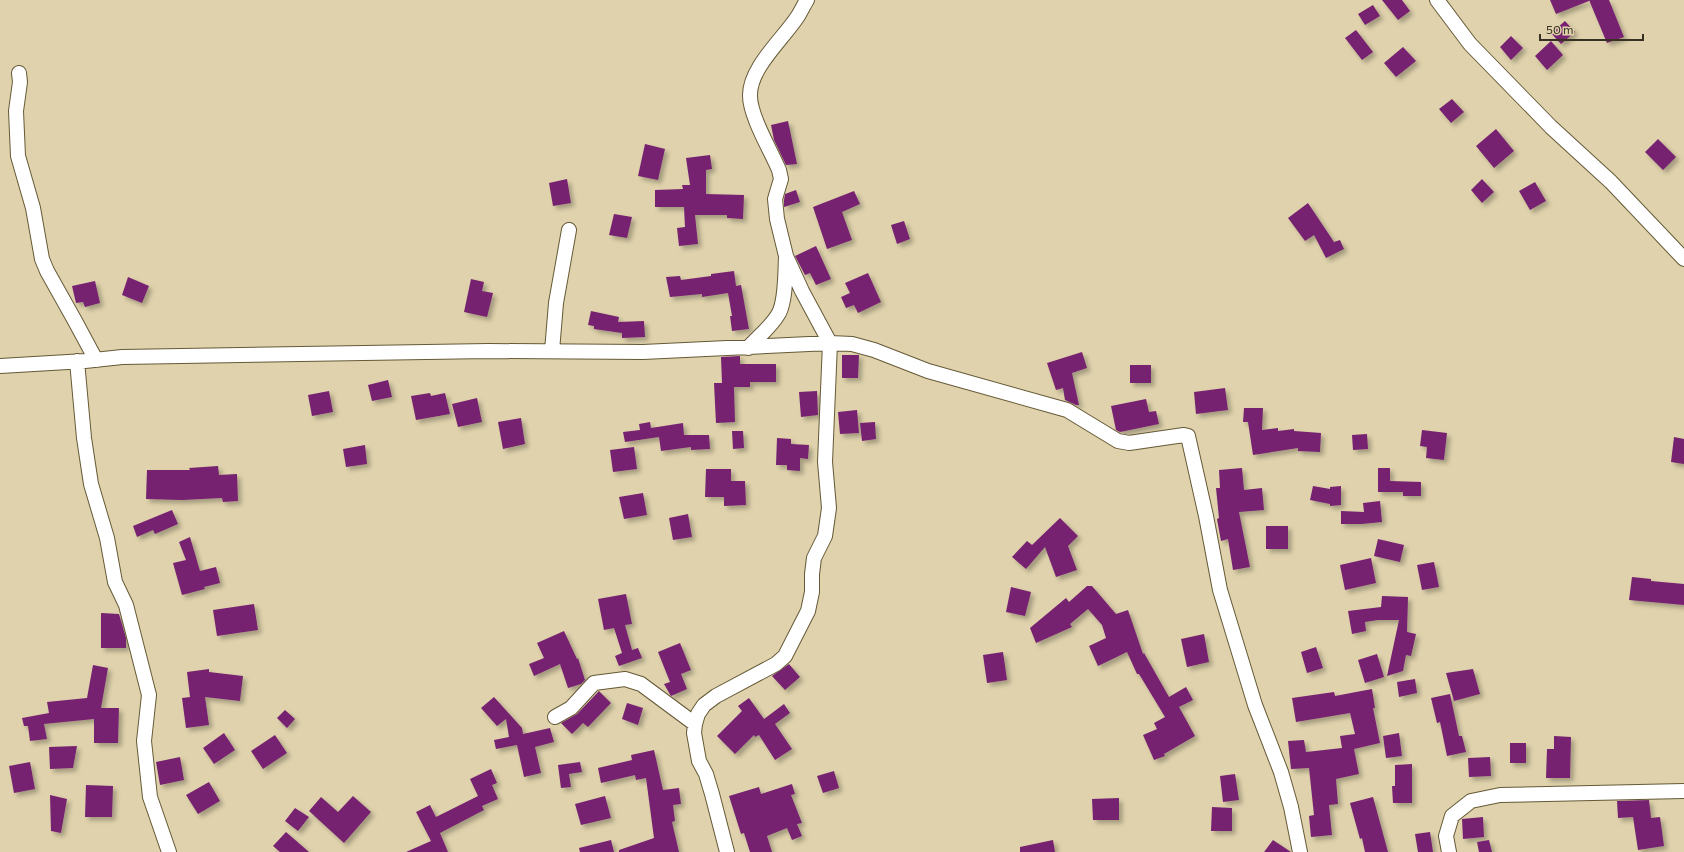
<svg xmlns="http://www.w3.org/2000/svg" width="1684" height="852" font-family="Commissioner,sans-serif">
	<defs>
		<filter id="shadow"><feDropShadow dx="3.5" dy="3.5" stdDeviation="2" flood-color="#0004"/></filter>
	</defs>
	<rect width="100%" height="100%" fill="#dfd2ac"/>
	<path fill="#762270" filter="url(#shadow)" d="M1382,0h20l8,11 -12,9z
		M1550,0h39v1l-33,13z
		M1589,0h20l15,37 -17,6z
		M1373,5l7,11 -15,9 -7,-11z
		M1565,21l10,11 -14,12 -10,-11z
		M1356,30l17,22 -11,8 -17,-22z
		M1511,36l12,12 -12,12 -11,-13z
		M1551,41l12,14 -16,15 -12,-14z
		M1403,47l13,14 -20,16 -12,-14z
		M1452,99l12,13 -13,11 -12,-14z
		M788,121l9,43 -11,1 -12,-25 -3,-15z
		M1496,129l18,22 -20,17 -18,-22z
		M1658,139l18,18 -13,13 -18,-18z
		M645,144l20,5 -7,31 -20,-4z
		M710,155l2,14 -6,1v24l38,1 -1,24 -16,-1v-3h-32l3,29 -19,2 -2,-18 8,-1 -1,-20h-29v-17l28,-1 -1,-4h8l-4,-27z
		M567,179l4,24 -18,3 -4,-23z
		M1482,179l12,13 -12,11 -11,-13z
		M1535,182l11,19 -16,9 -11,-19z
		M796,190l4,12 -16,5v-7l1,-6z
		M854,191l6,13 -18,8 10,28 -25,9 -14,-42z
		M1308,203l26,39 6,-2 4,9 -18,9 -12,-23 -9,6 -17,-23z
		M614,214l18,3 -5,21 -18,-3z
		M904,221l6,18 -13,5 -6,-19z
		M816,246l15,33 -15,6 -6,-12 -5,2 -10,-19z
		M734,271l2,15 5,-1 8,44 -17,2 -2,-15h2l-4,-23 -26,4v-3l-32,3 -4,-20 14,-1 1,4 30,-4v-2z
		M868,273l13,29 -23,11 -4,-8 -8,3 -5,-11 9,-4 -5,-10z
		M128,277l21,9 -7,17 -20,-8z
		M471,279l13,3 -2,9 11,2 -6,24 -23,-5z
		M95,281l5,22 -15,4 -2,-5 -7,1 -4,-17z
		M591,311l28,6 -1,5 26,-1 1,16 -23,1v-5l-28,-4v-3l-6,-1z
		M1082,352l5,16 -15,5 7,32h-3l-11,-5 -2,-12 -7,2 -9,-27z
		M842,355h17l-1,23h-16z
		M740,356v8h36v18h-26v5h-16l1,35 -19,1 -2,-40h8l-1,-26z
		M1130,365h21v18h-21z
		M388,380l4,17 -20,4 -4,-16z
		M1225,388l3,22 -32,4 -2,-22z
		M329,391l4,21 -21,4 -4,-21z
		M817,391l1,24 -17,2 -2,-25z
		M430,393l1,3 14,-3 5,21 -34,6 -5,-24z
		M477,398l5,24 -24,5 -6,-23z
		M1146,399l3,13 7,-1 3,13 -39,8 -4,-2 -5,-24z
		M1244,408h19l-1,22 16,-2v3l16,-2v2l27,2 -1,19 -22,-1v-3l-45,7 -5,-33h-5z
		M857,410l2,23 -19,1 -2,-22z
		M521,418l4,26 -22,5 -5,-27z
		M650,422l1,6 32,-5 1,12h25l1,14 -19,1v-3l-30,4 -2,-14 -34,5 -2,-10 17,-2 -1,-6z
		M875,422l1,17 -14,2 -2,-18z
		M1422,430l25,3 -3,27 -18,-2 1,-11 -7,-1z
		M732,431h11l1,17 -11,1z
		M1367,434l1,15 -15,1 -1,-15z
		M1674,437l10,2v25l-13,-2z
		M777,438l14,1v5l18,1 -1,14 -8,-1v13l-13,-1v-5h-11z
		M365,445l2,19 -21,3 -3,-18z
		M634,447l3,22 -24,3 -3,-22z
		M218,466l1,9 18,-1 1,27 -15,1 -1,-4 -40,2 -36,-1 1,-29h43l-1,-2z
		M1242,468l2,22 18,-2 2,22 -25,2 11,55 -17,3 -5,-31 -7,2 -4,-22 2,-1 -3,-30h4l-1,-18z
		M1378,468h12v13l31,1v14h-18v-4h-25z
		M706,469h25v12h14l1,24 -22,1v-9h-19z
		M1313,486l17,3v-2l11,-1v19l-11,1v-2l-20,-4z
		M643,493l4,22 -23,4 -5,-22z
		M1380,501l2,21 -20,2h-21v-13l23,1 -1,-9z
		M172,510l6,14 -23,10 -2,-4 -16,7 -4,-11z
		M688,514l4,23 -19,3 -4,-22z
		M1060,518l18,18 -10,10 9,24 -21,7 -11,-30 -19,22 -14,-12 15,-16 5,4z
		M1266,526h22v23h-22z
		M190,537l10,34 16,-4 4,16 -16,4 1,2 -23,6 -9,-32 13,-3 -7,-18z
		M1378,539l26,6 -4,17 -26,-6z
		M1371,558l5,25 -31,7 -5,-25z
		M1434,562l5,25 -17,3 -5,-25z
		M1632,577l19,2v2l33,3v21l-55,-5z
		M1087,586h5l24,28 12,-4 15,44 1,-1 25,44 17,-10 7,13 -14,7 16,29 -31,18 1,2 -11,4 -11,-25 14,-6 -3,-6 11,-6 -26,-43h-2l-10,-22 -29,14 -9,-20 17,-8 -4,-13 -14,-16 -18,15 2,3 -36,16 -6,-15 36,-30 3,4z
		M1011,587l20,5 -6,24 -19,-4z
		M626,594l6,30 -7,1 7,25 6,-2 4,10 -23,8 -4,-10 7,-3 -8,-25 -10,2 -6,-31z
		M1382,596l26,1 -1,35 9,2 -5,22 -5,-1 -3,16 -16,5 12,-56h-21l-13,2 1,9 -14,3 -4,-23 33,-4z
		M254,604l4,26 -41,6 -4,-26z
		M101,613l18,1 7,24v10h-25z
		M564,631l13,28 1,-1 7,22 -4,4 -13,4 -8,-24 -26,12 -5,-12 15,-6 -7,-15z
		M1204,634l5,28 -22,5 -6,-28z
		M680,643l11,27 -10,4 6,15 -16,7 -7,-12 6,-2 -12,-30z
		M1316,647l7,21 -16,5 -6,-21z
		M1003,652l4,28 -20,3 -4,-28z
		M1377,654l7,23 -19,6 -7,-23z
		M789,664l11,13 -15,13 -13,-14z
		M93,665l15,3 -7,40h18l-1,35h-24v-24l-50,5 3,15 -17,2 -2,-15h-4l-2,-8 27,-5 -2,-11 40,-4z
		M209,669v3l34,4 -3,25 -35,-4 4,28 -23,3 -4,-30 8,-1 -3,-25z
		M1473,669l7,25 -26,7 -8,-28z
		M1415,679l2,14 -18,4 -2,-15z
		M1372,689l3,19h-2l7,35 -26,6 5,25 -23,5 2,25 -9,1 3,30 -21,2 -2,-21 5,-1 -5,-47 -18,1 -3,-28 16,-1 2,12 36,-4 -2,-12 15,-2 -5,-21 -54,9 -4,-24 42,-6 1,4z
		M599,691l12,12 -23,24 -5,-4 -11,11 -11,-11 16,-9z
		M1450,694l9,42h3l4,16 -19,4 -7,-34 -3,1 -6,-25z
		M494,697l28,31 1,6 27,-6 4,14 -19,5 6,26 -17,4 -7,-32 -21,4 -2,-9 15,-3 -3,-18 -9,7 -16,-18z
		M749,698l15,21 20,-15 6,9 -15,11 17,25 -17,11 -16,-25 -4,2 -1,-2 -19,19 -18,-18 25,-25 -4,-5z
		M627,703l16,5 -5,17 -16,-6z
		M285,710l10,9 -8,9 -10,-10z
		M224,733l11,17 -21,14 -11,-16z
		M1399,733l3,23 -16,2 -3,-22z
		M275,735l12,18 -24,16 -12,-18z
		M1554,736l17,1 -1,41h-24l1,-29h7z
		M1510,743h16v20h-16z
		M77,746l-4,22 -23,1 -1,-22z
		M654,750l9,40 16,-2 2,16 -8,1 2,16 -3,1 7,30h-60v-2l35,-12 -8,-60 -10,2 -1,-5 -34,8 -3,-15 34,-8 -1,-5z
		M180,757l4,23 -24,5 -4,-23z
		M1490,757l1,19 -22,1 -1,-19z
		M30,762l5,27 -21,4 -5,-27z
		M580,762l2,10 -13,2 2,13 -10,1 -3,-23z
		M1412,764v39h-19l-1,-17h3v-21z
		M491,769l6,14 -5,2 6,14 -16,7 2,4 -44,23 8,19h-42l25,-11 -15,-29 14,-7 6,12 42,-21 -8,-17z
		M834,771l5,17 -16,5 -6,-17z
		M1235,774l4,26 -16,2 -3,-26z
		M209,782l11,19 -22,13 -12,-19z
		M792,784l3,10 -4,1 11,28 -5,1 5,12 -10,4 -5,-12 -20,8 5,16h-22l-6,-19 -3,1 -12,-38 30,-9 2,7z
		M86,785l27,1 -1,31h-27z
		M50,795l17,4 -6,34 -10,-2z
		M353,796l18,16 -27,31 -35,-32 12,-14 17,15z
		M605,796l6,22 -30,7 -6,-21z
		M1373,797l15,55h-23l-3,-14 -2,1 -10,-36z
		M1119,798v22h-26l-1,-21z
		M1649,800l2,18 9,-1 4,29 -26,4 -5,-33 -15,1 -1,-17z
		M1212,807l20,1v23h-21z
		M295,808l14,9 -11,14 -13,-10z
		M1483,817l1,20 -21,2 -1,-20z
		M286,832l23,20h-29l-7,-6z
		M1430,832l3,20h-15l-3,-18z
		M611,840l3,12h-34l-1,-4z
		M1053,840l2,12h-35v-5z
		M1273,840l18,12h-27z
		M1489,840l3,12h-13l-2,-10z"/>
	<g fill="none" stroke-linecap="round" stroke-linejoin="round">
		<g stroke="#655937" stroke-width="16">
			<path id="minor" d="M1437,0l33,44 81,83 60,55 73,77
				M19,73l1,9 -4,29 2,45 15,52 9,51 5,12 28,50 21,39
				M748,348c10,-11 24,-22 31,-35 7,-14 6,-39 7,-55
				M552,351l4,-48 13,-73
				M77,361l7,77 7,46 16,54 8,44 11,23 23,90 -5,46 6,56 19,55
				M0,366l85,-5 37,-4 367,-6 154,1 187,-9 22,1 22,6 54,21 139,39 51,31 11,2 55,-8 4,1 18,80 14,74 35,115 26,67 10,35 9,45
				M555,717l16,-9 23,-25 31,-4 16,5 54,40
				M727,852l-15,-58 -6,-20 -7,-13 -5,-28 1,-9 3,-10 6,-9 12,-9 60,-32 9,-8 23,-45 4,-19v-18l2,-16 11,-22 4,-28 -4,-46 5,-119 -28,-52 -16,-35 -9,-37 -2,-20 6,-20 -2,-9c-8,-19 -29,-54 -29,-74 -1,-28 34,-58 48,-80 3,-5 6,-11 9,-16
				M1449,852l-3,-16 6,-20 19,-15 29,-6 184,-4"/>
		</g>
		<use href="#minor" stroke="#fff" stroke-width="14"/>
	</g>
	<path d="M1540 34v6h103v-6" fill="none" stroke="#363122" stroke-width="2"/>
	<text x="1546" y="34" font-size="12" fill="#363122" stroke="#dfd2ac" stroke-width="3" paint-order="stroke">50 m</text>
</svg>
